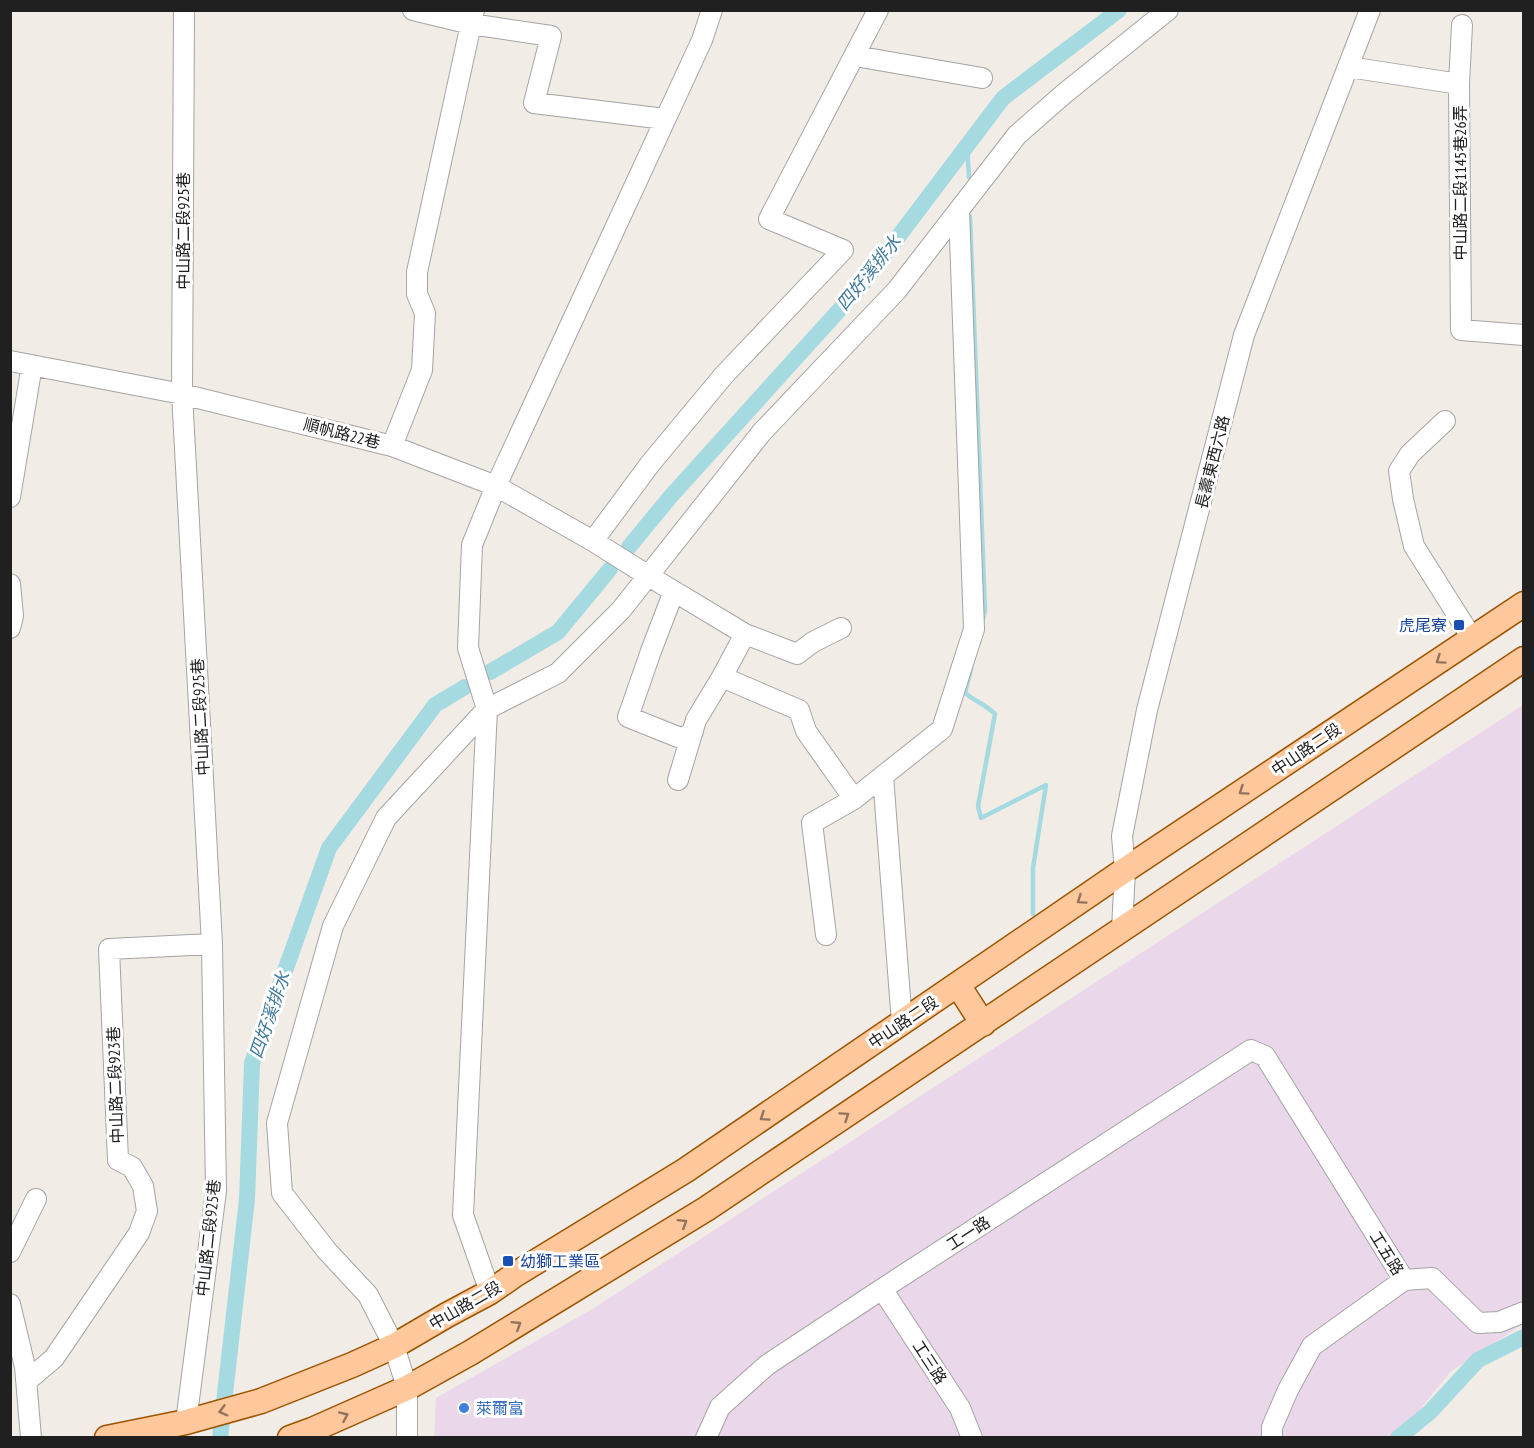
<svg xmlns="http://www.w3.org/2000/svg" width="1534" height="1448" font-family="'PT Sans Narrow','Noto Sans TC',sans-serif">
	<rect width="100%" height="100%" fill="#f1ece6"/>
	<path fill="#ead7e9" d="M1523,705v619l-73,48 -52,65 -964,1 2,-40 158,-90z"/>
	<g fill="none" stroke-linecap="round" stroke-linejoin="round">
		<path stroke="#a5dae0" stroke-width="4.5" d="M967,145l2,32
			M970,216l15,394 -3,13
			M971,669l-6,24c10,8 21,12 30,21l-17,92 3,12 65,-33 -13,83v46"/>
		<path stroke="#a5dae0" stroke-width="16" d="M629,547l42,-51 190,-210 142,-188 116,-88
			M490,672l68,-40 52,-63
			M220,1438l27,-239 5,-136 77,-215 106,-143 30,-18
			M1398,1438l32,-26 48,-52 46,-23"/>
		<g stroke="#a4a4a4" stroke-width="22">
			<path id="minor" d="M184,10l-2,384 30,550 4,247 -30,231
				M413,10l58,14 80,12 -17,67 131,16
				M855,56l127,22
				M1349,67l110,17 2,246 63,5
				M1459,84l3,-59
				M10,361l172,33 210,52 104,40 97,55 54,34 98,59 -23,43 77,33 7,21 48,68
				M1445,421l-35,33 -11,17 4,28 11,47 58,92
				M392,446l30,-76 3,-57 -8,-19v-22l57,-262
				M10,497l22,-132
				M593,541l57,-77 74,-89 119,-125 -74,-31 109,-209
				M10,584l3,32 -3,12
				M674,591l-23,60 -23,66 55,22 10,-8
				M745,634l52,20 16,-12 28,-14
				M883,776l19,247
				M678,780l18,-60 26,-43
				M1122,930l3,-60 -3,-34 25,-126 97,-375 126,-325
				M826,935l-14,-112 42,-24 88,-70 32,-100 -15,-419
				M10,1252l26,-53
				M1404,1280l28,-2 46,45 21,-1 25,-10
				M882,1289l78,119 12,30
				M490,1292l-27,-77 24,-506 -19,-61 4,-103 24,-59 206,-446 10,-30
				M10,1304l15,63 6,71
				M27,1381l27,-23 85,-125 8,-22 -4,-25 -11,-19 -14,-7 -9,-211 103,-5
				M407,1438v-50l-13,-42 -26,-51 -41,-44 -45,-58 -5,-70 56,-197 53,-108 101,-109 71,-36 63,-63 141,-178 135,-142 120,-155 48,-42 103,-83
				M706,1438l14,-31 47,-42 115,-76 369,-239 14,6 139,224 -92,66 -24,44 -16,37v11"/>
		</g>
		<g stroke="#9b5400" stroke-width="27">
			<path id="major" d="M958,985l25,39
				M107,1438l79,-16 75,-21 91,-36 42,-19 53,-31 43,-23 26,-18 170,-104 439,-300 399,-266
				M290,1438l22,-8 95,-42 63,-35 236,-144 818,-550"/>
		</g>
		<use href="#minor" stroke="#fff" stroke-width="20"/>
		<use href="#major" stroke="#ffc89c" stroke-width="24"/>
	</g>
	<defs><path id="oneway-chevron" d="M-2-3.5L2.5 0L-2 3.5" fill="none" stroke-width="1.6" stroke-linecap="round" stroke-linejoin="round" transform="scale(1.5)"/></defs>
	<g stroke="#90745e">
		<use href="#oneway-chevron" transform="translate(1440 660) rotate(146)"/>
		<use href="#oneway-chevron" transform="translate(1243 791) rotate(146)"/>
		<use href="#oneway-chevron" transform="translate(1081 900) rotate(146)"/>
		<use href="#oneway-chevron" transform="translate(845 1116) rotate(-34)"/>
		<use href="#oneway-chevron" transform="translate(764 1117) rotate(146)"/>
		<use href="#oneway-chevron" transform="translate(683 1223) rotate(-32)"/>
		<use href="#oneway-chevron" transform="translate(517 1325) rotate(-32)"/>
		<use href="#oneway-chevron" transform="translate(223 1411) rotate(165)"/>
		<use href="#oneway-chevron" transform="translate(344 1416) rotate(-24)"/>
	</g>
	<g fill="#1a4fb4" stroke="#fff" stroke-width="2">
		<rect x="1453" y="619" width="12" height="12" rx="3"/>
		<rect x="502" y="1255" width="12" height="12" rx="3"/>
	</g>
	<circle fill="#3f7fe0" stroke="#fff" stroke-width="2" cx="464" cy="1408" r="6"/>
	<g text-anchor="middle" stroke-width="6" stroke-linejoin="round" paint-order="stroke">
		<g font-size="16" fill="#202020" stroke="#fff">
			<text transform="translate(1460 183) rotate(-90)" y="6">中山路二段1145巷26弄</text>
			<text transform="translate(183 231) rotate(-90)" y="6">中山路二段925巷</text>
			<text transform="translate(342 433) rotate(14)" y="6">順帆路22巷</text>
			<text transform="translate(1212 462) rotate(-76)" y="6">長壽東西六路</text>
			<text transform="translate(200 717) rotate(-93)" y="6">中山路二段925巷</text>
			<text transform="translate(1306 749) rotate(-34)" y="6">中山路二段</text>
			<text transform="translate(903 1022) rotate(-34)" y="6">中山路二段</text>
			<text transform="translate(115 1085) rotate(-92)" y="6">中山路二段923巷</text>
			<text transform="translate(968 1233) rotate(-33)" y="6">工一路</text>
			<text transform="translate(208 1238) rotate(-84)" y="6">中山路二段925巷</text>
			<text transform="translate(1387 1253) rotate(58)" y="6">工五路</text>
			<text transform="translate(465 1305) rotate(-30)" y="6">中山路二段</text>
			<text transform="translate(930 1362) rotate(57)" y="6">工三路</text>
		</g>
		<g font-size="16" fill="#164399" stroke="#fff" text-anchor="end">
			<text x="1447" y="631">虎尾寮</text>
			<text x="520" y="1267" text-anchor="start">幼獅工業區</text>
		</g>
		<g font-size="16" fill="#366cbe" stroke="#fff" text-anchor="start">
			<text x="476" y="1414">萊爾富</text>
		</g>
		<g font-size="18" font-style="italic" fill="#407a9c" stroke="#fff">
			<text transform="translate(869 273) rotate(-51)" y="6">四好溪排水</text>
			<text transform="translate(270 1015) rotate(-71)" y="6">四好溪排水</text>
		</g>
	</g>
	<rect width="1534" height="1448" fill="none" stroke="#202020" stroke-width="24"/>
</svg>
